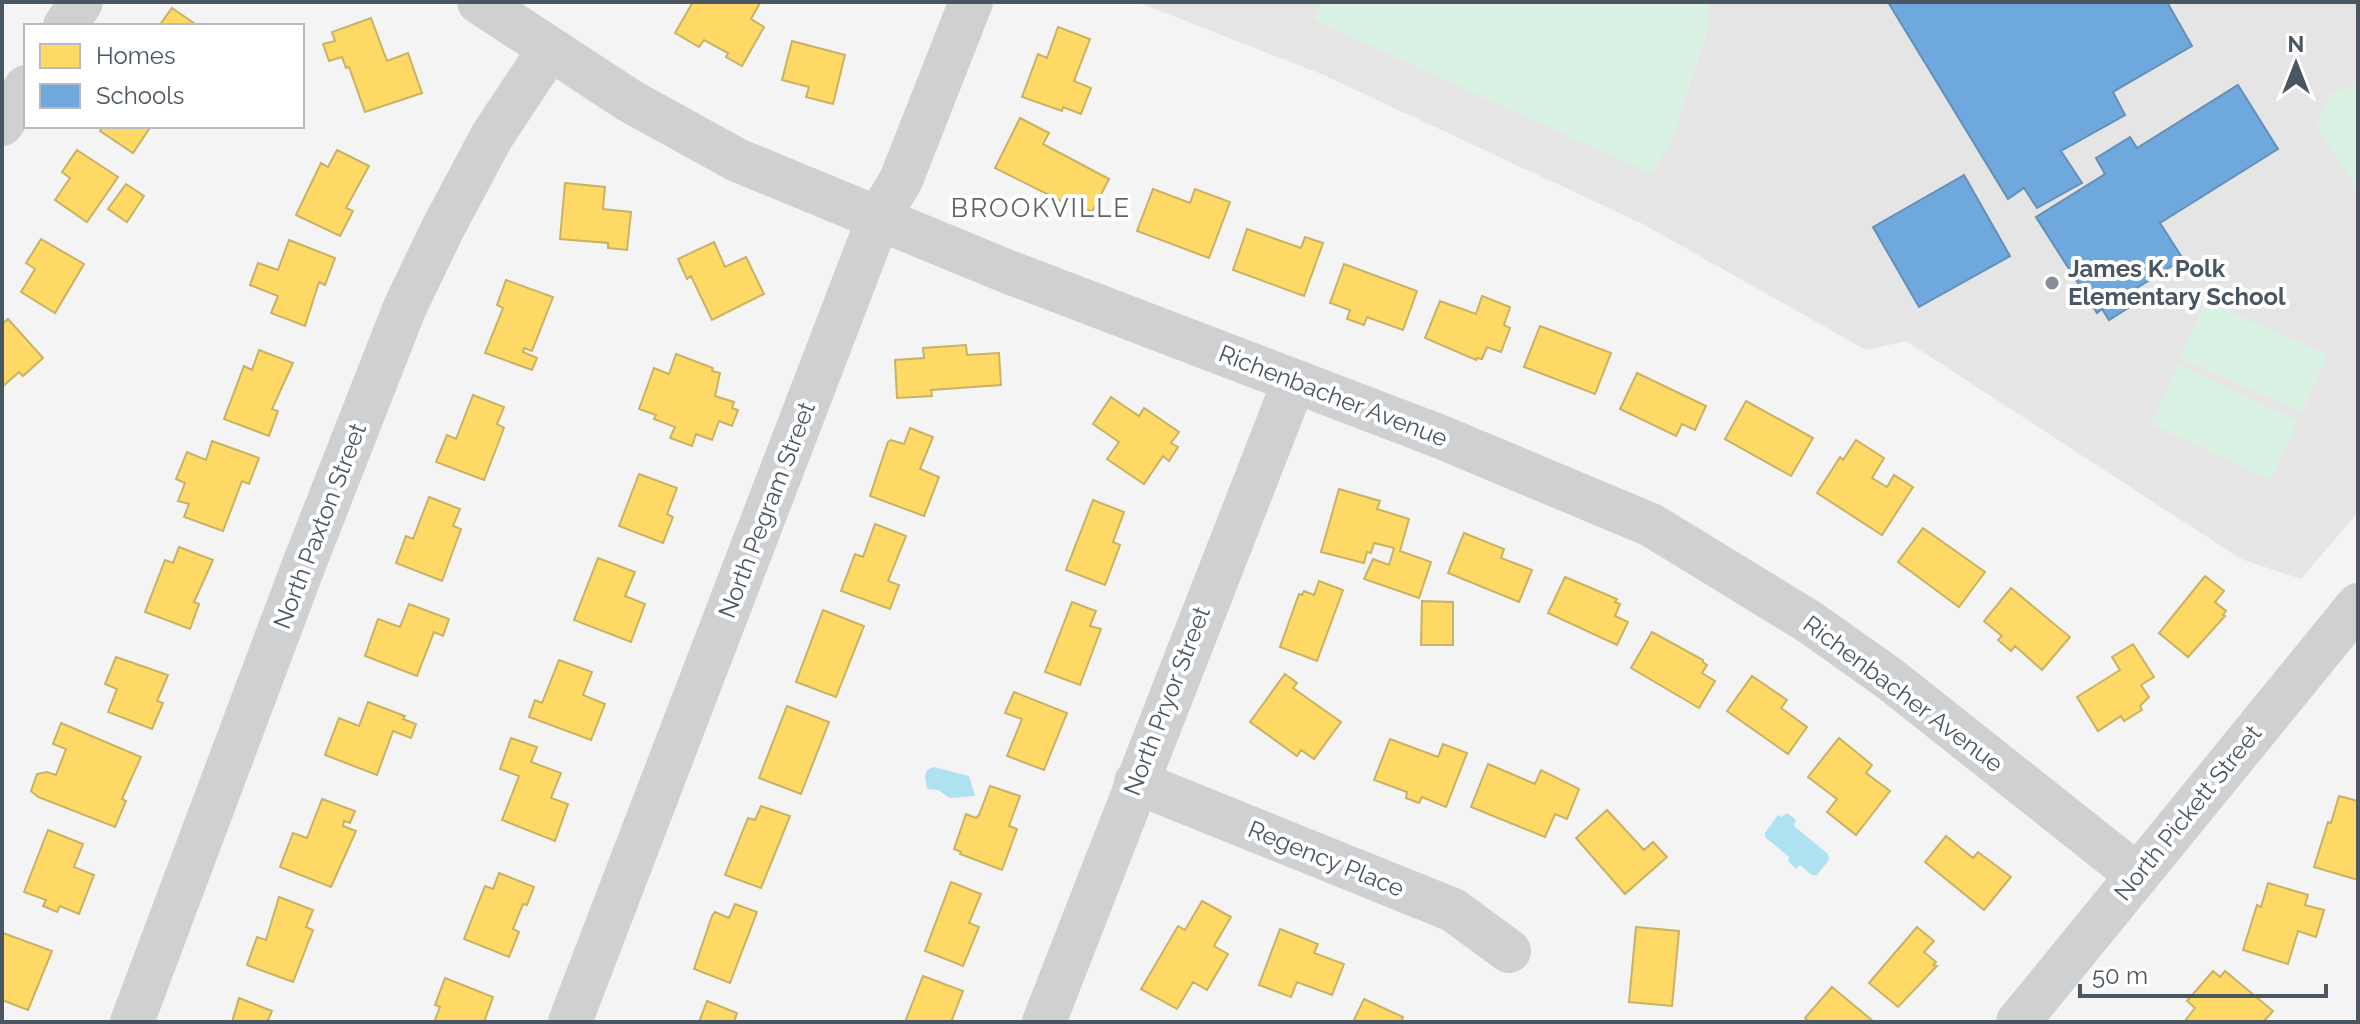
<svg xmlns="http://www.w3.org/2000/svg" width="2360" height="1024" font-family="Raleway,sans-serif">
	<rect width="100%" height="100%" fill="#f4f4f4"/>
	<path fill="#e6e5e6" d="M1137,2h1221v510l-57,67 -60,-20 -335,-218 -40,9 -223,-126 -324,-151z"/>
	<path fill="#d9f2e3" d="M1322,2h385v30l-34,105 -21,37 -338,-154z
		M2358,84v106l-42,-64 15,-32z
		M2206,301l122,54 -26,57 -122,-54z
		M2179,365l119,56 -27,59 -120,-56z"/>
	<path fill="#aee2f0" d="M934,767l35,9 6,20 -25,2 -12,-8 -11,-1 -2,-13 2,-6z
		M1787,813l9,7 -2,6 34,28 1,6 -12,15h-5l-12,-10 -4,4 -8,-8 1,-4 -24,-20v-4l13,-18 4,2z"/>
	<path fill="#ffd966" stroke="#c9b264" stroke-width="2" d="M693,2l67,1 -9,16 13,8 -22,39 -16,-9 2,-4 -24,-13 -5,7 -24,-14z
		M172,8l26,18h-39z
		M371,18l16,43 21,-8 14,40 -57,19 -16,-45 -3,1 -4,-11 -13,4 -6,-17 12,-3 -3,-9z
		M1058,27l32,12 -16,42 17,7 -10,26 -18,-7 -1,4 -40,-14 16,-43 9,4z
		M792,41l53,14 -12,49 -27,-7 3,-10 -27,-7z
		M1020,118l29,15 -6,11 66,35 -17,33 -27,-13 -2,3 -68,-34z
		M103,126h48l-18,27 -33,-22z
		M77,150l41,27 -31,45 -32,-22 15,-22 -8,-6z
		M337,150l32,16 -23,42 7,3 -13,25 -44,-21 25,-52 7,4z
		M565,183l40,4 -2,22 28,3 -4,38 -19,-2v-5l-48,-4z
		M126,184l18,12 -17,26 -19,-13z
		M1153,189l37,14 5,-14 35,13 -21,56 -72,-27z
		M1247,229l54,19 4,-11 18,6 -19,53 -71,-26z
		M41,239l43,25 -29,49 -34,-21 14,-23 -9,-6z
		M289,240l46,18 -10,27 -6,-3 -14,44 -34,-13 7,-17 -28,-11 8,-22 20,7z
		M714,242l11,25 21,-10 18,37 -52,26 -21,-44 -4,3 -9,-20z
		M1344,264l73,27 -14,39 -36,-13 -3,8 -17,-6 3,-9 -20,-7z
		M506,280l47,17 -21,54 -8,-3 -1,4 14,6 -5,12 -47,-17 18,-45 -6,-3z
		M1482,296l28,11 -6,18 6,3 -9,24 -14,-5 -5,12 -5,-1 -1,2 -51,-22 15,-37 36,13z
		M8,319l35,39 -20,18 -4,-4 -17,15v-63z
		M1540,326l71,27 -16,41 -71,-27z
		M966,345l1,10 32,-2 2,32 -70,5 1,6 -35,2 -2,-38 29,-2 -1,-10z
		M259,350l34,13 -21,46 6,2 -9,25 -45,-17 20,-53 8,4z
		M676,354l37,14 -1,3 8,2 -5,23 19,6 -2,6 6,2 -6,16 -13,-5 -7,19 -16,-6 -4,12 -22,-8 5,-11 -21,-8 2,-4 -17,-6 15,-41 15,6z
		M1637,373l69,33 -11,24 -13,-6 -6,12 -56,-27z
		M473,395l31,12 -7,17 7,4 -20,52 -48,-18 11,-27 9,4z
		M1111,397l28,19 5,-8 35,24 -8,11 7,4 -9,14 -6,-5 -19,28 -37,-25 12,-17 -26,-18z
		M1746,401l67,37 -22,38 -66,-37z
		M910,428l23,9 -13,32 19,8 -15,39 -54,-20 18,-54 3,-2 13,4z
		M1856,440l28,18 -12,20 15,9 7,-12 19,12 -31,48 -65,-42 23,-36 3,3z
		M212,441l47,17 -10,26 -7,-3 -19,50 -39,-14 5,-13 -11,-3 7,-18 -9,-4 11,-27 19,8z
		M639,474l38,14 -10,26 6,3 -10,26 -44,-17z
		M1339,489l41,12 -3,8 32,10 -9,32 31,11 -12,36 -55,-19 9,-20 16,6 5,-17 -20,-5 -3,10 -4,-1 -3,11 -43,-11z
		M429,497l31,12 -7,17 8,3 -19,52 -46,-18 10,-27 7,3z
		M1093,500l31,12 -11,30 7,3 -15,40 -39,-15z
		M875,524l31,12 -18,45 11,4 -9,24 -49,-18 14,-37 8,3z
		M1923,528l62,44 -26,35 -61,-45z
		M1464,533l40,16 -3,9 31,12 -13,32 -71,-29z
		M179,547l34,13 -19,42 5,2 -9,25 -45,-17 20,-52 8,3z
		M598,558l37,14 -10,24 20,8 -14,38 -57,-22z
		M2205,576l19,15 -9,11 11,9 -3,4 2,1 -37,41 -29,-24z
		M1565,577l52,22 -2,3 5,2 -5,12 13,6 -11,23 -69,-32z
		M1319,581l24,9 -26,71 -37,-14 19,-53 3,1 2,-4 10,4z
		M2011,588l59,49 -28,33 -27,-24 -4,5 -13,-11 4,-4 -18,-15z
		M1422,601l31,1v43h-32z
		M1072,602l24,9 -6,15 11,3 -21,56 -35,-13z
		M409,604l40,15 -6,17 -9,-4 -17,44 -52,-20 13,-37 22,8z
		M823,610l41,16 -28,71 -40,-15z
		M1652,632l51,28v2l4,3 -5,8 13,8 -16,27 -68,-40z
		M2133,644l21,33 -13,8 8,12 -9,9 2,4 -18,11 -3,-5 -23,15 -21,-34 43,-27 -8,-13z
		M116,657l52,18 -11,26 6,2 -11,26 -44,-17 9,-23 -12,-5z
		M559,660l33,12 -9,23 22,9 -14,36 -62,-23 6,-17 7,3z
		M1285,674l12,9 -4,5 48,34 -27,37 -13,-9 -4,6 -47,-34z
		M1752,676l35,24 -6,8 26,19 -19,27 -61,-43z
		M1014,692l53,21 -23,57 -37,-14 15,-37 -17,-6z
		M368,702l37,14 -2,3 13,5 -5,14 -18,-7 -16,44 -52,-20 14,-37 20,8z
		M787,706l42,16 -28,72 -42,-16z
		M61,723l80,34 -19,42 4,2 -11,26 -77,-30 -7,-6 6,-17 10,-2 9,3 10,-26 -13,-5z
		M511,738l26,9 -6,15 30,11 -10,25 17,6 -13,37 -53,-21 17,-44 -19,-7z
		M1839,738l33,27 -6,8 24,18 -34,44 -29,-23 10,-13 -29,-22z
		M1390,739l48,18 5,-13 24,9 -21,54 -24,-10 -3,6 -13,-5 1,-6 -33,-12z
		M1488,764l47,20 6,-14 38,19 -12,30 -12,-5 -10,23 -74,-30z
		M990,786l30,10 -11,30 8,3 -15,41 -42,-16 1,-2 -7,-3 12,-35 10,4 3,-3z
		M2339,796l19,5v79l-44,-13 14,-45 3,1z
		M322,799l33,12 -5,12 -6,-2 -1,5 13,5 -25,56 -51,-20 13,-34 14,5z
		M761,806l29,10 -29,72 -36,-13 23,-57 7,2z
		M1607,810l37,40 9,-8 14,15 -42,37 -49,-56z
		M48,830l35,14 -9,23 20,8 -15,39 -19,-8 -3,6 -14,-6 3,-6 -22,-8z
		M1946,836l27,22 5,-6 33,25 -27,33 -59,-48z
		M499,873l35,14 -7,18 -4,-1 -10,25 6,3 -10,25 -45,-18 21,-53 8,3z
		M951,882l30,12 -12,29 10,4 -16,39 -38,-15z
		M2268,883l40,12 -3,10 19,5 -8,27 -18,-6 -10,33 -45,-14 14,-45 4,2z
		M279,897l34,13 -7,17 7,3 -20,52 -46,-17 10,-28 9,3z
		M1202,901l29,16 -17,29 14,8 -21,36 -14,-8 -16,27 -36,-20 37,-63 7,4z
		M735,904l22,8 -27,71 -36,-14 18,-53 3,-4 14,6z
		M1636,927l43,4 -7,75 -43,-4z
		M1917,927l17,14 -10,11 12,10 -3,3 4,1 -39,41 -29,-24z
		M1280,929l38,15 -4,9 30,11 -12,31 -35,-13 -6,15 -32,-12z
		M3,933l49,18 -24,59 -26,-10z
		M2213,971l7,6 5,-6 48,40 -10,11h-79l11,-14 -8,-7z
		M923,976l40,15 -12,31h-46z
		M445,978l48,19 -9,25h-50l6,-15 -5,-2z
		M1832,987l42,35h-64l-5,-4z
		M239,998l33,13 -5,11h-35z
		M1364,999l39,18 -2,5h-48z
		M707,1001l30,12 -3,9h-35z"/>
	<path fill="#6fa8dc" stroke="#648fb7" stroke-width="2" d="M1888,2h279l25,44 -79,46 12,23 -64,36 21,32 -45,25 -13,-20 -16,11z
		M2238,85l40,64 -118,74 23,36 -54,34 7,10 -27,17 -7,-11 -5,4 -61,-96 69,-43 -9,-16 34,-21 7,11z
		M1964,175l46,81 -91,51 -46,-80z"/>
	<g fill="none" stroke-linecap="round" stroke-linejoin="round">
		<path stroke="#ced0d2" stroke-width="44" d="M479,2l151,99 107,59 269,111 435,166 210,88 157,96 82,58 247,196
			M65,26l16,-24
			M2,124l24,-37
			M1136,782l317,128 56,41
			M132,1022l171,-455 102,-260 38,-79 49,-92 57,-86
			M570,1022l309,-805 22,-37 70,-178
			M1044,1022l250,-640
			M2018,1022l340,-417"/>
	</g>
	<circle fill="#868d94" stroke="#fff" stroke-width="3" cx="2052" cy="283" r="8"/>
	<g text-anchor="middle" stroke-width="8" stroke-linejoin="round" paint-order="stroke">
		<g font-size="24" font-weight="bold" fill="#4a5661" stroke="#fff" text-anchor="start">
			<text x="2068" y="277">James K. Polk<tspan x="2068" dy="28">Elementary School</tspan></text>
		</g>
		<g font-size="24" fill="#4a5661" stroke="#fff">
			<text transform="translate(1333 396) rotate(21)" y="8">Richenbacher Avenue</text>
			<text transform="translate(767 510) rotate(-69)" y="8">North Pegram Street</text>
			<text transform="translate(320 526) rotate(-69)" y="8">North Paxton Street</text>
			<text transform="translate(1903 694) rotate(37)" y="8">Richenbacher Avenue</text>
			<text transform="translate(1167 701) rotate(-69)" y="8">North Pryor Street</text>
			<text transform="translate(2188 813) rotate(-51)" y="8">North Pickett Street</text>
			<text transform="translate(1326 859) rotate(22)" y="8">Regency Place</text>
		</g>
		<g font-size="26" letter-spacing="2" fill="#5f6368" stroke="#fff">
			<text x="1041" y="217">BROOKVILLE</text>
		</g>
	</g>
	<rect width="2360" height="1024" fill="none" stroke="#4a5661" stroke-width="8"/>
	<rect x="24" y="24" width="280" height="104" fill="#ffffff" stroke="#b7bbc0" stroke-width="2"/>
	<rect x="40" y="44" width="40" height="24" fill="#ffd966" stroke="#b7bbc0" stroke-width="2"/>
	<text x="96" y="64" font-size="24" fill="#4a5661">Homes</text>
	<rect x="40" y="84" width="40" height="24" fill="#6fa8dc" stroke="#b7bbc0" stroke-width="2"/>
	<text x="96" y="104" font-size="24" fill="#4a5661">Schools</text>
	<g transform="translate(2296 64)" stroke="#ffffff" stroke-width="6" paint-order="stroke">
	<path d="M0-6L14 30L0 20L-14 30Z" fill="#4a5661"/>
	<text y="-12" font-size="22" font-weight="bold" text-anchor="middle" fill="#4a5661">N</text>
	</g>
	<path d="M2080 984v12h246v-12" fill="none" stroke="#4a5661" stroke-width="4"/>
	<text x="2092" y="984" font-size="24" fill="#4a5661" stroke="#ffffff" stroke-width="6" paint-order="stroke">50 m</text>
</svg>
